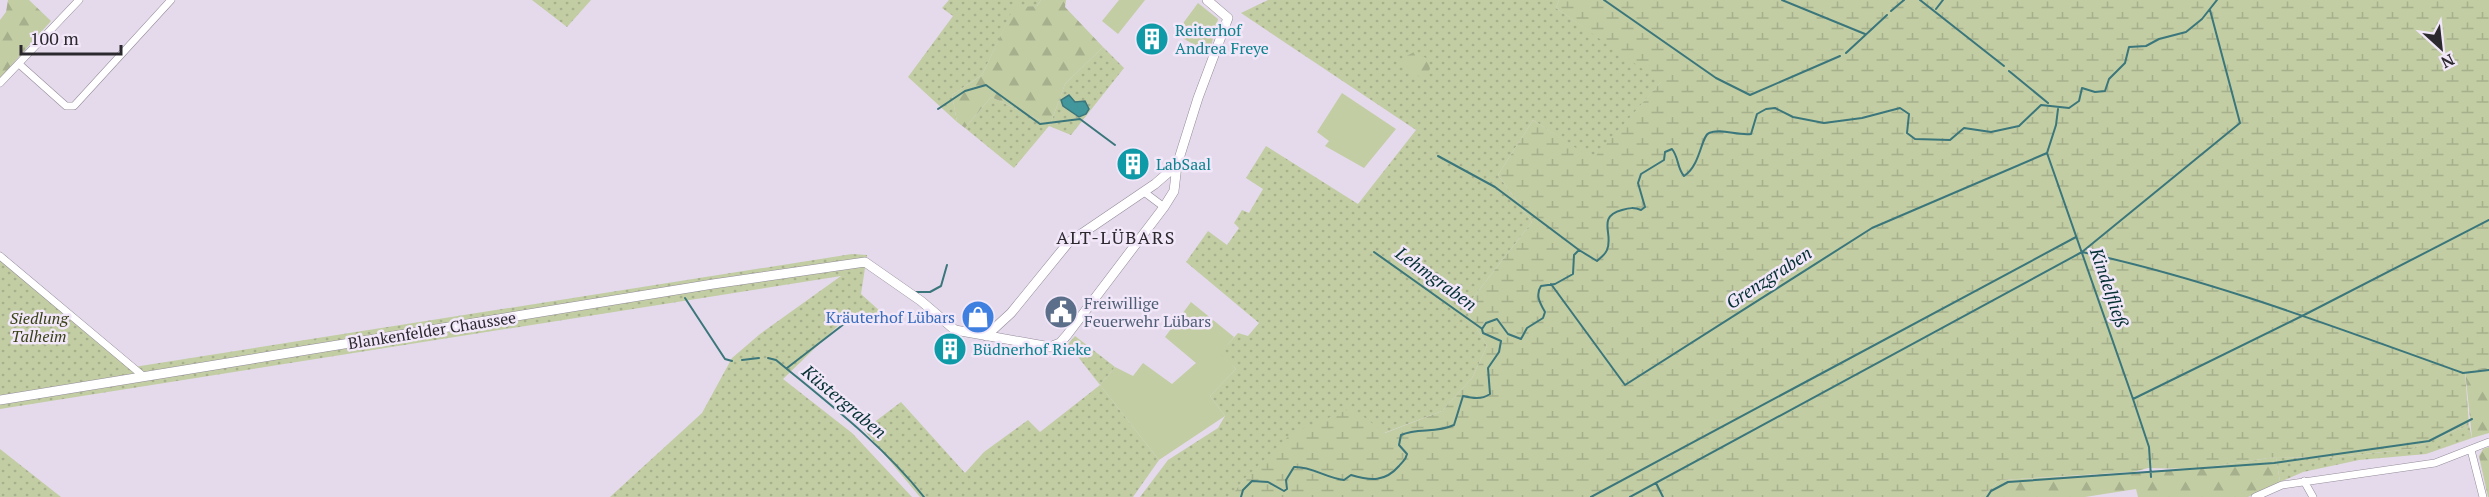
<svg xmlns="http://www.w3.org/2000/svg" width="2489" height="497" font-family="'PT Serif',serif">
	<defs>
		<pattern id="green-dots" width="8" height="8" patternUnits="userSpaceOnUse" patternTransform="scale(1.5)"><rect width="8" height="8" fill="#c2cda3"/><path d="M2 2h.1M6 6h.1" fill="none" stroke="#a7b08d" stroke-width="1.8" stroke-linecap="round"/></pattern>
		<pattern id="forest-firs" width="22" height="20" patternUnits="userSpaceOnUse" patternTransform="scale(1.5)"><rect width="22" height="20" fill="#c2cda3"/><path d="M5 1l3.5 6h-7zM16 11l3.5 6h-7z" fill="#a7b08d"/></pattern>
		<pattern id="wetland-marsh" width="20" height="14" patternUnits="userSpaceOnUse" patternTransform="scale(1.5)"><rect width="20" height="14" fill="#c2cda3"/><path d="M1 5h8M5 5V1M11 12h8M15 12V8" fill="none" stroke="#a7b08d"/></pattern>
		<pattern id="water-ripples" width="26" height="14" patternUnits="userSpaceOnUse" patternTransform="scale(1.5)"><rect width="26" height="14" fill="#41979c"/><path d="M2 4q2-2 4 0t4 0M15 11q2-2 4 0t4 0" fill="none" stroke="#377b80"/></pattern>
	</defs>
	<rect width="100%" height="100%" fill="#e4daeb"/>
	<path fill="url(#green-dots)" d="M532,0h59l-24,27z
		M949,0h92l-4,6 -23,2 -32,67 -30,20 5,27 -49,-45 45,-61 -11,-8z
		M1268,0h291l-3,8 106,73 -69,79 -60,-40 -35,55 34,47 -67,86 22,38 -15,32 -30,33 -58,22 -140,46 -11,16 -5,2h-88l28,-37 50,-32 7,-12 -15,-20 26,-27 -17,-15 19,-21 10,3 11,-13 -73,-61 22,-31 19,14 12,-17 -5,-5 8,-13 7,3 14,-24 -17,-11 20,-32 92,58 58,-74 -175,-117z
		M1103,47l21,21 -53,67 -22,-9 -35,42 -49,-40 26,-31 59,28 15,-41z
		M0,254l134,113 718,-113 15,1 -6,39 20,18 -12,13 -15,-1 -9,-5 -62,60 69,54 60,64h-302l92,-84 30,-55 28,-24 81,-58 -841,133z
		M1075,336l40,31 -15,18 59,75 -26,37h-213l-56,-67 37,-28 64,71 19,-21 44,-32 12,12 60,-47 -32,-41z
		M2469,425l3,13 -46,16 -67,6 -56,12 -23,10 -4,-25 52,1 83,-9z
		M0,449l61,48h-61z"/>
	<path fill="url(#forest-firs)" d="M8,0h21l22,21 -51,57v-58l6,-8z
		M1041,0h25l-1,7 38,40 -38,37 -15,41 -59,-28 -26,31 -8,-6 -5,-27 30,-20 32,-68 23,-1z
		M1414,52l14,7 2,10 -7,9 -19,-9 -1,-11z
		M2489,367v66l-17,5 -7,-68z
		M2489,447v50h-1l-9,-41 4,-7z
		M2276,457l4,25 -32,15h-110l-2,-8 -51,8h-105l21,-17 194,-11z"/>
	<path fill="url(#wetland-marsh)" d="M1559,0h930v367l-24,4 4,54 -58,24 -83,9 -52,-1 -81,12 -47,-1 -15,4 -132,8 -21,17h-752l5,-3 11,-15 48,-46 60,-25 33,25 57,-22 30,-33 15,-32 -22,-38 67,-86 -34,-47 35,-55 60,39 68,-77 -105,-74z"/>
	<path fill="#c2cda3" d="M1119,0h26l-27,34 -16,-13z
		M1198,3l20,16 -8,31 -3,2 -28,-16 5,-14z
		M1342,93l54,36 -32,39 -39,-22 4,-5 -12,-9z
		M1191,302l43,35 -14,17 16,15 -26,27 15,20 -66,44 -59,-75 15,-18 18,9 10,-13 29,21 24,-21 -31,-26z"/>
	<path fill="url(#water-ripples)" stroke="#3a767b" stroke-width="1.5" d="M1069,95l6,7 10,-1 4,8 -3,5 -7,3 -16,-11 -2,-6z"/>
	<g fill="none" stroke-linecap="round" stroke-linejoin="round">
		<path stroke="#3a767b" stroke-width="2" d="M1604,0l112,78 34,17 90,-39
			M1782,0l83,34
			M1920,0l84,66
			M1936,9l7,-9
			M1891,11l13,-11
			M1846,53l41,-38
			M2009,71l39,32
			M938,109l27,-18 21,-6 54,39 40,-5 35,26
			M2058,109l-2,16 -9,28 86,246 16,48 2,30
			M1438,156l57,31 84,63
			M1374,252l107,76
			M2082,252c130,28 255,76 381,121l26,-3
			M1551,284l74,101 247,-157 175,-75
			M915,292h15l11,-6 6,-21
			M685,298l40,61 7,2
			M768,358l8,2c52,43 106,84 148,137
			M742,360l17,-2
			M787,368l57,-44
			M2133,399l171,-84 185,-95
			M1656,483l7,14
			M1241,497l2,-7 9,-9 16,1 16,9 3,-2 -1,-9 8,-13c17,-1 32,11 50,13l7,-5c20,6 34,7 48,-9 4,-5 7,-6 8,-12l-8,-9 2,-10c17,-8 34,-1 53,-10l9,-29c9,2 18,4 27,-2l-2,-26 11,-16 2,-11 -18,-8 -1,-4 4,-6 11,-4 11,15 13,5 6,-11 16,-10 2,-6c-5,-9 -10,-17 -4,-26l14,-2 18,-10 1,-19 5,-5 18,11c3,-3 8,-6 10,-11 7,-16 -11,-33 15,-40 7,-2 12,-3 19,0l4,-3 -7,-24 3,-9 23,-14 1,-8 7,-3c7,9 5,19 12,27 17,-11 17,-40 25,-43 12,-5 29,3 42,1l6,-20 9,-5 9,-1 18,9 31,6 38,-5 38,-10 9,6 -2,19 8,6 35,1 14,-12 27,4 28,-6 22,-21 28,3 10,-7 3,-13 13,4 10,-1 4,-12 16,-16 4,-16 17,-1 13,-7 27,-7 16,-13 15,-19
			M1591,497l485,-260
			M1630,497l452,-245 158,-129 -30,-113
			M1987,497l4,-6 17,-9 266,-19 155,-22 43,-22"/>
		<g stroke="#948b9a" stroke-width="8">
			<path id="street" d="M19,64l47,42h8l97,-106
				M0,83l79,-83
				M1144,192l20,15
				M0,256l142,119
				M2471,450l12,47
				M2304,481l9,16
				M2255,497l27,-12 153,-22 54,-21"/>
		</g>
		<g stroke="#948b9a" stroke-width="10">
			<path id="secondary" d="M986,336l25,-23 57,-70 87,-59 22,-19
				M0,400l713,-116 152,-22 56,39 34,29 95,17 10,-4 7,-8 97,-128 10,-16 3,-26 21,-67 30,-80 -21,-18"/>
		</g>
		<use href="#street" stroke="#fff" stroke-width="7"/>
		<use href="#secondary" stroke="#fff" stroke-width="9"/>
	</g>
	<defs>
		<g id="building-disc" transform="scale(1.725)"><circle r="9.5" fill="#0f9aa8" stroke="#f1e7f9"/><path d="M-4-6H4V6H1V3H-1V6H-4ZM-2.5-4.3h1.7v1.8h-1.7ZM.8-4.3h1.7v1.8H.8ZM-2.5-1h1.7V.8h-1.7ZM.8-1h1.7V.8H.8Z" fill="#fff"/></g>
		<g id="civic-disc" transform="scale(1.725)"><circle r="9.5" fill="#5c6f8a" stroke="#f1e7f9"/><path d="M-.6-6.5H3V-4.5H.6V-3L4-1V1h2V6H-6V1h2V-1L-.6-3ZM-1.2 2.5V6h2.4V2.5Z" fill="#fff"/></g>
		<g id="shop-disc" transform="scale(1.725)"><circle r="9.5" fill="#3f7fe0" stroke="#f1e7f9"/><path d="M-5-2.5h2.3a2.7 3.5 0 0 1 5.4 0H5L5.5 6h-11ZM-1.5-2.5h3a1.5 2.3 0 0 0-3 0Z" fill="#fff"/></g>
	</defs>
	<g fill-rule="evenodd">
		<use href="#building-disc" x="1152" y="39"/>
		<use href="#building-disc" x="1133" y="164"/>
		<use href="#civic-disc" x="1061" y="312"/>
		<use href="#shop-disc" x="978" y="317"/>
		<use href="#building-disc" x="950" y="349"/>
	</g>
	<g text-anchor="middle" stroke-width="5" stroke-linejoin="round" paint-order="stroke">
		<g font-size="16" fill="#0d838f" stroke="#f1e7f9" text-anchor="start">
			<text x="1175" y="36">Reiterhof<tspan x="1175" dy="18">Andrea Freye</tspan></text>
			<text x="1156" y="170">LabSaal</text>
			<text x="973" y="355">Büdnerhof Rieke</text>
		</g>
		<g font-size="16" fill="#4e5e75" stroke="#f1e7f9" text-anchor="start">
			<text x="1084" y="309">Freiwillige<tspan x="1084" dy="18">Feuerwehr Lübars</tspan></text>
		</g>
		<g font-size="16" fill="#366cbe" stroke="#f1e7f9" text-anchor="end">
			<text x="955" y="323">Kräuterhof Lübars</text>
		</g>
		<g font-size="16" font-style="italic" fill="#374114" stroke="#f1e7f9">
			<text x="39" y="324">Siedlung<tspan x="39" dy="18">Talheim</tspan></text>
		</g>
		<g font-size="16" fill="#2b282e" stroke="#f1e7f9">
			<text transform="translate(432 330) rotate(-9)" y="6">Blankenfelder Chaussee</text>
		</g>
		<g font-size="18" letter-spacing="1.5" fill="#2b282e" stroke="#f1e7f9">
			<text x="1116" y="244">ALT-LÜBARS</text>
		</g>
		<g font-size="18" font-style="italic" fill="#053033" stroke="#f1e7f9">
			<text transform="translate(1769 278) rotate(-33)" y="6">Grenzgraben</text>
			<text transform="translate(1436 279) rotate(36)" y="6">Lehmgraben</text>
			<text transform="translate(2109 288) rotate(71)" y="6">Kindelfließ</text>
			<text transform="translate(844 402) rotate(40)" y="6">Küstergraben</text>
		</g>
	</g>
	<g transform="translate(2441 48) rotate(153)" stroke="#f1e7f9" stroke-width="4.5" paint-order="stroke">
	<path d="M0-4.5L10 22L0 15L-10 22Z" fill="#2b282e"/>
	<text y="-9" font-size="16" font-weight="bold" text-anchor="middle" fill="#2b282e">N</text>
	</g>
	<path d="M21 45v9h100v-9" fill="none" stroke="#2b282e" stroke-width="3"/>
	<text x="30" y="45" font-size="18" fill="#2b282e" stroke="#f1e7f9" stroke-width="4.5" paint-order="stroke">100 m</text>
</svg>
